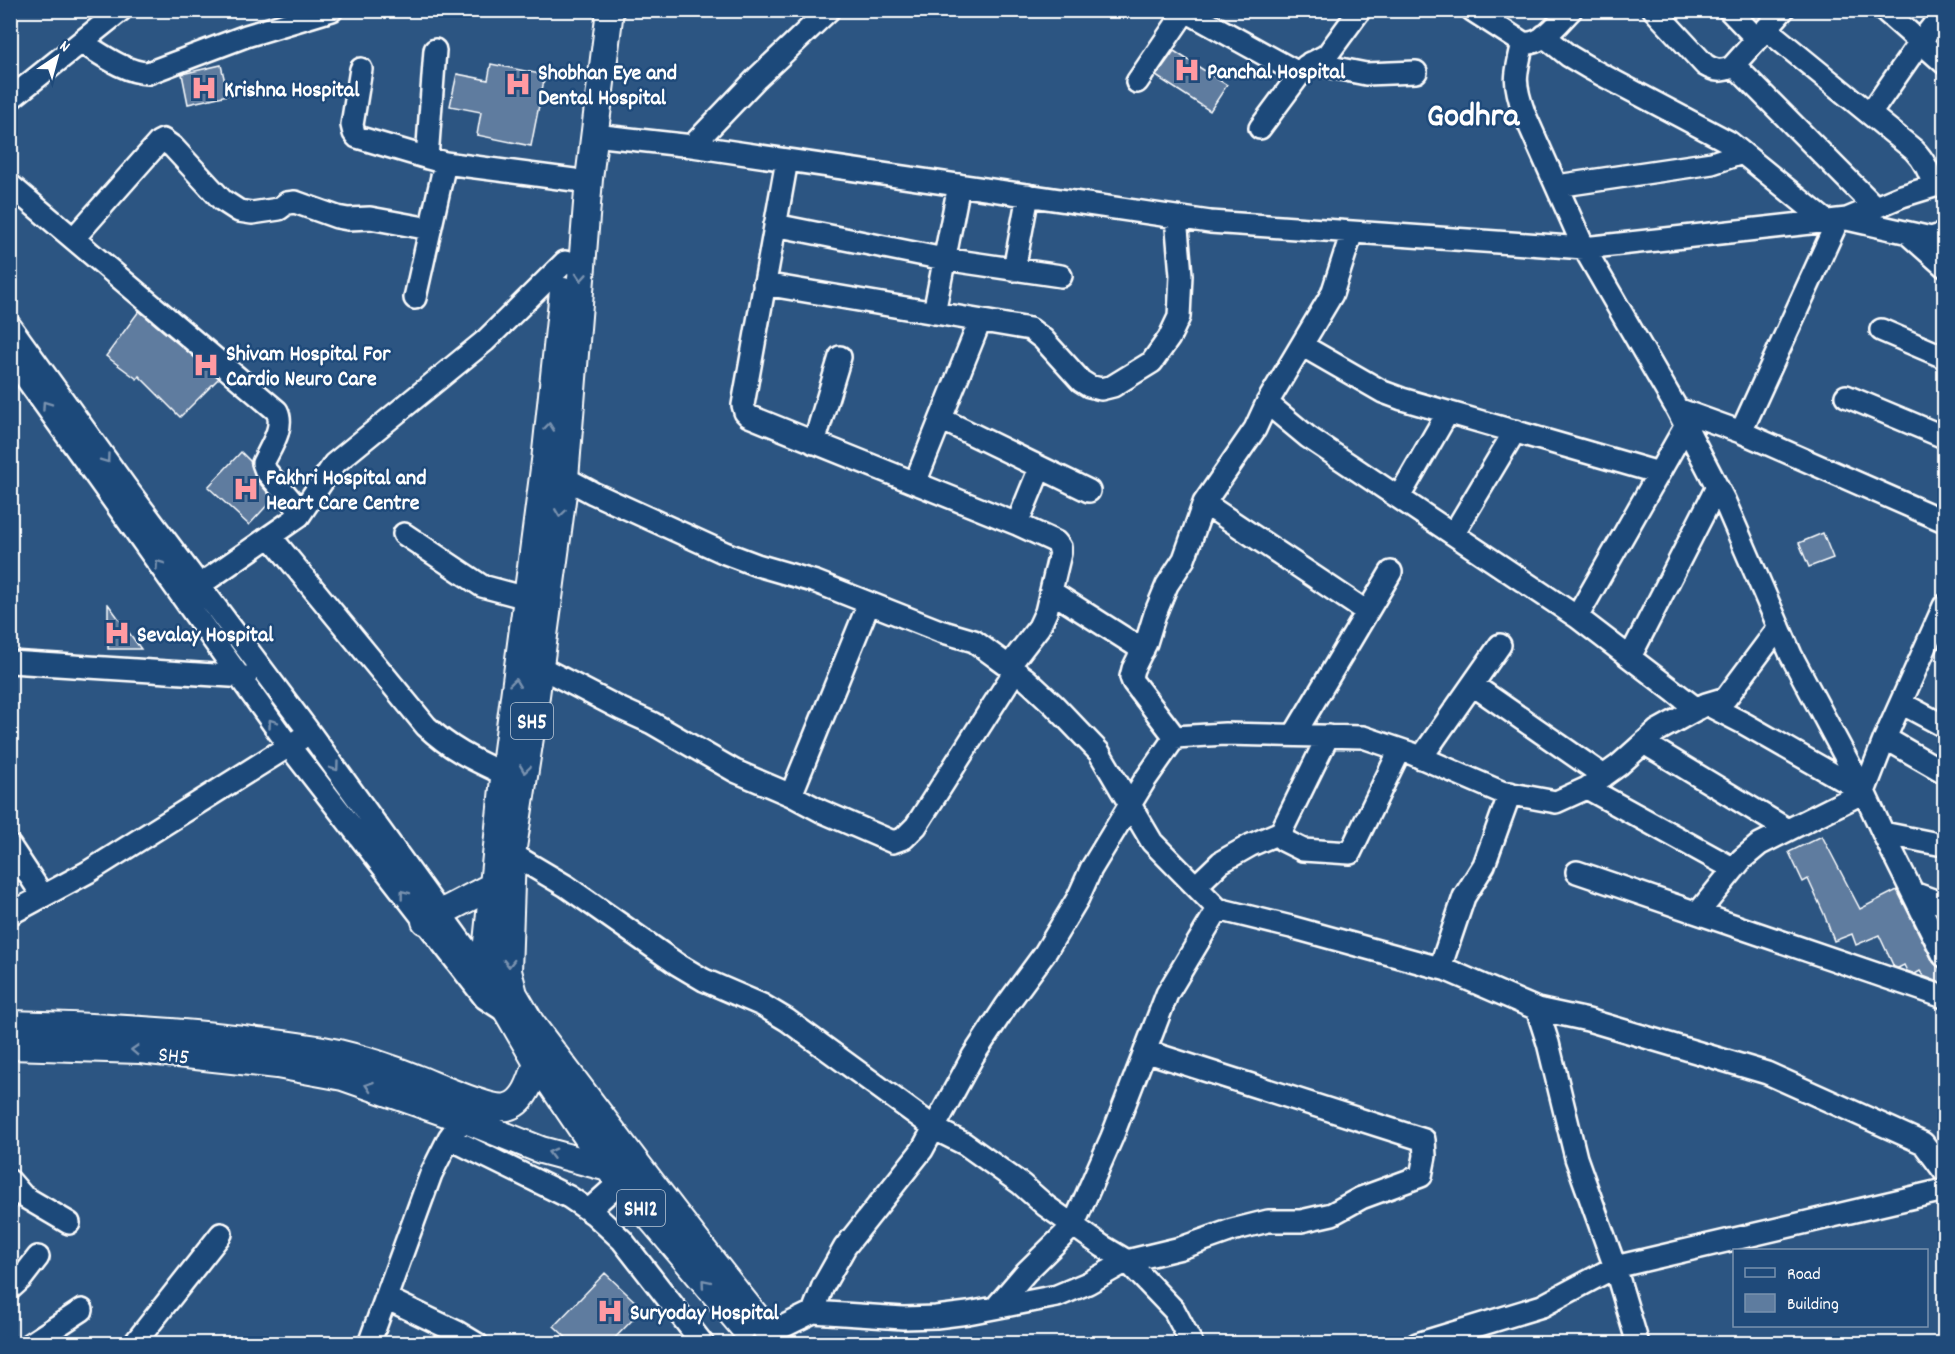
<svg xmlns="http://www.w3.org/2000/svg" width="1955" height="1354" font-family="Dekko,sans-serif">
	<rect width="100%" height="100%" fill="#2c5582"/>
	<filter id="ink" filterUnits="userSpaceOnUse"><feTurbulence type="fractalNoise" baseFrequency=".0167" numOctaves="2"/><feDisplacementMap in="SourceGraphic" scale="12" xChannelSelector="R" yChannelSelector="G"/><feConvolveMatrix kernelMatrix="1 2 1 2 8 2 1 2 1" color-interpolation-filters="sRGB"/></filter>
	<g filter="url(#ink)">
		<path fill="#5e7c9f" stroke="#fff" stroke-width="1.5" d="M1174,51l53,34 -17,26 -54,-35z
			M491,64l54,11 -14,71 -54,-11 4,-23 -31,-6 7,-32 31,6z
			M221,65l7,30 -40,9 -6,-30z
			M139,311l80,67 -39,39 -41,-41 -2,3 -31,-23z
			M241,452l9,9 6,18 17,20 -24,26 -41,-38z
			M1823,533l10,25 -24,9 -10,-24z
			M108,604l33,45h-33z
			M1822,836l38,73 37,-19 36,72 6,5 5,12v5l-21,-8 -3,-5 -5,3 -8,-3 -3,-6 -6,3 -4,-1 -15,-32 -23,10 -4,-11 -18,7 -10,-27 -16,-35 -5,3 -14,-30z
			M605,1273l38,36 -34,35h-36l-19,-18z"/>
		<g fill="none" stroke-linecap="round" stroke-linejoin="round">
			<g stroke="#fff" stroke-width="26">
				<path id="minor" d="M1472,10l51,33c19,3 36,-21 48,-33
					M1654,10l51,55c10,6 16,7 27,2l51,-57
					M1729,10l28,29
					M1884,10l60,53
					M1186,11l114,63
					M1766,29l148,121c11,11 15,22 20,36
					M1544,36l25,20 22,13 138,73 97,79
					M81,42c20,12 43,30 67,31l98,-37 86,-26
					M1523,43c-8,33 -10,38 1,70l60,135 93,161 47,91 67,155 73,137 19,41 61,123
					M1310,63l56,11 50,-2
					M1734,65l141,142
					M361,69l-9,56 2,8 3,4 88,26 129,17
					M1137,82l49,-72
					M10,99l111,-89
					M1870,114l50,-72 24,-30
					M1260,128l46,-62 21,-11 33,-45
					M594,135l98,11 518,76 374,26 263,-29 55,-23 42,-13
					M692,146l65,-68 72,-68
					M427,158l8,-108
					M787,160l-44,245 2,7 4,4 268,108 39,18 4,5v6l-14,59 -7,15 -30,39
					M10,185l267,226c8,16 -7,37 -14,52l3,8 35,41
					M1557,186l155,-23 30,-10
					M1847,219l84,19 13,-4
					M775,225l169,34 117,17
					M1908,234l36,32
					M74,238l85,-96 4,-2 10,7 49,53 17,11 13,2 27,-4 8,-6 8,-1 42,15 11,2 22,-1 60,11
					M1014,270l14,-75
					M764,284l266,45 13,10 38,42 8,5 12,3 12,-3 39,-24 17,-24 10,-21 2,-42 -5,-58
					M415,298l30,-135
					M934,313l25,-128
					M10,326l115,160 185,247 175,242
					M1881,330l63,27
					M1303,346l80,46 19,7 257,74
					M10,356l279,390 196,252 23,15
					M1846,396l98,41
					M1267,403l41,34 269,180 120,92
					M1677,409l64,23 203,89
					M941,419l148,72
					M1741,432l97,-212
					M814,443l26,-86
					M565,478l28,15 132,60 32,12 59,17 124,49 34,10 52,38 28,26 45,47 53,90 66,67 73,18 156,43 90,39 51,11 179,53 156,70 21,28
					M915,483l65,-162
					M1399,497l49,-85
					M1204,503l163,109
					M1017,524l23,-56
					M1454,533l61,-102
					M404,534l78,52 45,12
					M270,536l156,190c24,23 48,34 78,48
					M1052,592l91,58
					M187,594l112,-78 35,-52 151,-123 80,-79
					M1577,617l108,-190
					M1630,657l87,-170
					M10,662l236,15
					M540,667l81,42 31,14 83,48 56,24 30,16 72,31 11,-4 12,-12 99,-155
					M1473,685l131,91
					M1901,703l43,23
					M1706,704l39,20 119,68
					M1294,735l97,-163
					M1328,736l-47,96 2,8 20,10 47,3 50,-103
					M1175,737l-42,-55 -2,-5 2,-8 13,-26 9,-29 12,-29 17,-26 20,-56 51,-74 12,-26 65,-109 20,-62
					M1885,738l59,34
					M1644,743l144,87
					M1421,758l79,-113
					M1587,788l147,81
					M791,795l78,-192
					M1883,833l55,11 6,-1
					M10,846l33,50
					M502,848l64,38 111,78 27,16 58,25 25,15 152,111 26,13 56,40 25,22 56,40 25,15 47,49 18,34
					M1577,872l367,125
					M1196,886l25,-24 30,-17 30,-13
					M1913,893l31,11
					M1698,913l44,-54 18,-15 104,-52 21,-54 59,-132
					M10,914l78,-42 212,-133
					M1440,968l24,-71 20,-32 26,-72
					M1537,1009l11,34 28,115 39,109 23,77
					M449,1138l120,59 25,17 28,26 81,104
					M10,1181l13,15 46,27
					M589,1210l30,-27
					M10,1289l11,-10 17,-22
					M386,1298l71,34 20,12
					M996,1307l30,-35 47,-46 39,-89 55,-143 51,-85
					M813,1312l10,-26 22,-39 77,-97 51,-94 33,-50 39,-53 33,-55 13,-29 54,-89 30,-43 50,-3 138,3 50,17 88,38 55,10 31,-14 32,-23 38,-34 49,-27 20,-6 53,-71
					M770,1333l43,-21 90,6 33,-1 32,-4 89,-17 31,-13 39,-22 54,-13 51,-18 36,-9h33l31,-7 29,-16 60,-22 4,-20 -1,-16 -279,-89
					M30,1344l52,-34
					M134,1344l87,-110
					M369,1344l62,-170 18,-36 8,-11
					M1417,1344l125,-38 73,-39 329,-77"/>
			</g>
			<g stroke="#fff" stroke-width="30">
				<path id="major" d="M610,10l-21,169 -24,299 -32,240 -21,136 -4,117 6,23 17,29c81,108 162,216 247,321
					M563,291l-18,170 -38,289 -21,202 7,33 15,28 29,50 71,105 135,159
					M425,921l67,-35
					M10,1024c78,2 156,6 233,15 31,4 64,7 95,14 26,6 53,15 78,25 19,7 74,33 91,29 22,-5 27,-38 34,-56
					M10,1046l130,4 137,15 66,12 120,42 78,31 67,18 6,-1"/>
			</g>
			<use href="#minor" stroke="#1f4a7a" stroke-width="21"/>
			<use href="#major" stroke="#1f4a7a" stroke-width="26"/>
		</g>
		<defs><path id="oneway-chevron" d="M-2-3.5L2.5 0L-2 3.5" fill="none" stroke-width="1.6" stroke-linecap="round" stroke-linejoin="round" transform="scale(1.5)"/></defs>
		<g stroke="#7992af">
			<use href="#oneway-chevron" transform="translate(581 277) rotate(94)"/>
			<use href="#oneway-chevron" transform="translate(46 405) rotate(-125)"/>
			<use href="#oneway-chevron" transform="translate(549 427) rotate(-84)"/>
			<use href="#oneway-chevron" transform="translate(106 459) rotate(54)"/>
			<use href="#oneway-chevron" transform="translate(560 513) rotate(98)"/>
			<use href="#oneway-chevron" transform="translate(159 564) rotate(-125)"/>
			<use href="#oneway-chevron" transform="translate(515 683) rotate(-83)"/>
			<use href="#oneway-chevron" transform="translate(272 723) rotate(-126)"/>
			<use href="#oneway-chevron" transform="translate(335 767) rotate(54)"/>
			<use href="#oneway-chevron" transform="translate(525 769) rotate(98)"/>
			<use href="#oneway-chevron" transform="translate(404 894) rotate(-128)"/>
			<use href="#oneway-chevron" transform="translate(509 963) rotate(90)"/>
			<use href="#oneway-chevron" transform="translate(135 1050) rotate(-177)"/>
			<use href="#oneway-chevron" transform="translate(369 1086) rotate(-161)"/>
			<use href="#oneway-chevron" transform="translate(552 1153) rotate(-165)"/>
			<use href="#oneway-chevron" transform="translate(705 1283) rotate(-130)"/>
		</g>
	</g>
	<defs>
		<g id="hospital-bare" transform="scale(2.07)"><path d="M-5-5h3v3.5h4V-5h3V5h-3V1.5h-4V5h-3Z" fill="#ff9aa2" stroke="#1f4a7a" stroke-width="2.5" paint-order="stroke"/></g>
	</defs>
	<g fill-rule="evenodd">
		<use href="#hospital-bare" x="1187" y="70"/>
		<use href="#hospital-bare" x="518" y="84"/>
		<use href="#hospital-bare" x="204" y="88"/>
		<use href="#hospital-bare" x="206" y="365"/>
		<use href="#hospital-bare" x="246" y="489"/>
		<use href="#hospital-bare" x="117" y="633"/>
		<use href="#hospital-bare" x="610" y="1311"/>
	</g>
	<g text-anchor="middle" stroke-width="5" stroke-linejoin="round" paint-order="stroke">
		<g fill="#1f4a7a" stroke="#bcc9d7" stroke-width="1.5">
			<rect x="511" y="703" width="42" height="36" rx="4.5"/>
			<rect x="617" y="1190" width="48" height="36" rx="4.5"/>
		</g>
		<g font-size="21" font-weight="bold" fill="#fff">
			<text x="532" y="728">SH5</text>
			<text x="641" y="1215">SH12</text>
		</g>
		<g font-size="22" font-weight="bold" fill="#fff" stroke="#1f4a7a" text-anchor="start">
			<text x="1207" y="78">Panchal Hospital</text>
			<text x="538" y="79">Shobhan Eye and<tspan x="538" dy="25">Dental Hospital</tspan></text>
			<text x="224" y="96">Krishna Hospital</text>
			<text x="226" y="360">Shivam Hospital For<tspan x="226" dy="25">Cardio Neuro Care</tspan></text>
			<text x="266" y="484">Fakhri Hospital and<tspan x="266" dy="25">Heart Care Centre</tspan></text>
			<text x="137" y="641">Sevalay Hospital</text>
			<text x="630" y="1319">Suryoday Hospital</text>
		</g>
		<g font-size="22" fill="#fff" stroke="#1f4a7a">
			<text transform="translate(174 1054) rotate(6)" y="8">SH5</text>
		</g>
		<g font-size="34" font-weight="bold" fill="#fff" stroke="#1f4a7a">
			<text x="1473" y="125">Godhra</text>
		</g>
	</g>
	<rect width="1955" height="1354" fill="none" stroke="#1f4a7a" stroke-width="36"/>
	<rect x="18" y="18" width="1919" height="1318" fill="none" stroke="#fff" stroke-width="2" filter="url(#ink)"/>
	<rect x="1733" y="1249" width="195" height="78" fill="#1f4a7a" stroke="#7992af" stroke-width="1.5"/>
	<rect x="1745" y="1268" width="30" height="9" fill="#1f4a7a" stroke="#7992af" stroke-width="1.5"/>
	<text x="1787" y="1279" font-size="18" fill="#ffffff">Road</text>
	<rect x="1745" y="1294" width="30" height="18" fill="#5e7c9f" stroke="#7992af" stroke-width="1.5"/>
	<text x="1787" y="1309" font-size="18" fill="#ffffff">Building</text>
	<g transform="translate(57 57) rotate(36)" stroke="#1f4a7a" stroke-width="4.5" paint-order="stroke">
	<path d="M0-4.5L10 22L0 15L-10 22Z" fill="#ffffff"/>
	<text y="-9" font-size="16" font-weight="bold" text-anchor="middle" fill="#ffffff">N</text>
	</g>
</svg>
